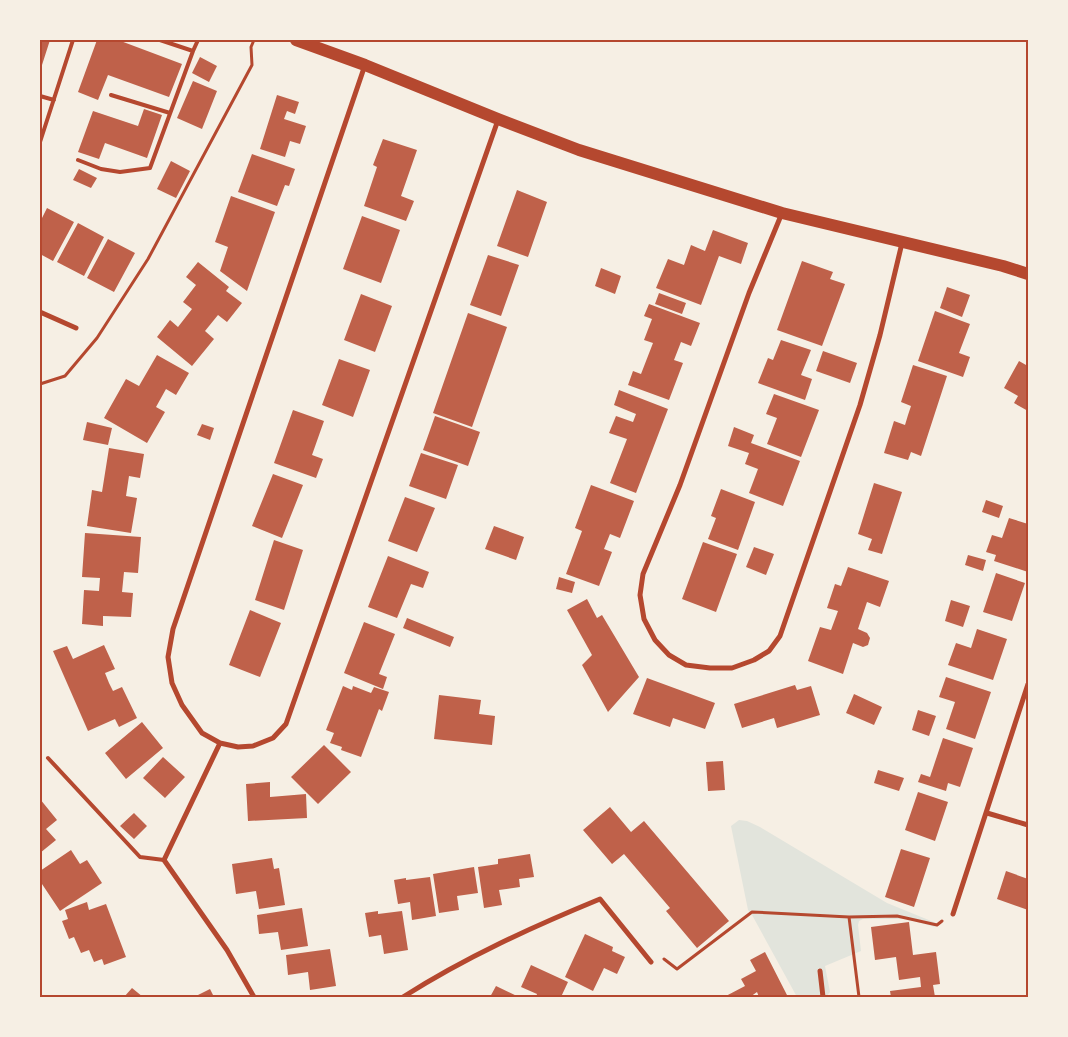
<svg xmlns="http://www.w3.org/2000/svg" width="1068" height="1037" font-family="'Titillium Web',sans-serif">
	<rect width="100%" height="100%" fill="#f6efe4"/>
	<path fill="#e2e4dc" d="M739,820l8,1 13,6 127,76 49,20 -1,4 -28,-8h-44l-4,2 -1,4 3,26 -36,15 5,26 -4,5h-29l-45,-82 -4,-5 -17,-84z"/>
	<path fill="#bf614a" d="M40,40h10l-8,25h-2z
		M97,40h21l64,24 -13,33 -61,-22 -10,25 -20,-8z
		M200,57l17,9 -8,16 -17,-9z
		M193,81l24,10 -15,38 -25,-11z
		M277,95l22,7 -4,12 -8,-3 -3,8 22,7 -6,18 -10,-3 -5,16 -25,-8z
		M144,109l18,6 -15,43 -42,-15 -6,16 -21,-7 15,-41 45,15z
		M383,139l34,11 -16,46 13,5 -8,20 -42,-15 13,-39 -4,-2z
		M252,154l43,15 -6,17 -4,-1 -8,21 -39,-14z
		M171,161l19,10 -14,27 -19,-9z
		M79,169l18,9 -6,10 -18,-8z
		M517,190l30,12 -19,55 -31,-11z
		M231,196l44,16 -28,79 -27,-20 8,-24 -13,-5z
		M47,208l27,14 -21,39 -13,-7v-32z
		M362,216l38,14 -19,53 -38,-14z
		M78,223l26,14 -20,39 -27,-14z
		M713,230l35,13 -7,21 -22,-8 -18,49 -45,-17 12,-29 16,6 7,-20 14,6z
		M108,239l27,14 -21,39 -27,-14z
		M488,255l31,10 -18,51 -31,-11z
		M802,261l31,11 -3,7 15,5 -23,62 -45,-16z
		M198,262l31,25 -3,4 16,12 -15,19 -9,-7 -13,16 9,8 -22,27 -35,-29 13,-17 8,7 14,-18 -9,-7 13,-17 -10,-8z
		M601,268l20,8 -6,18 -20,-8z
		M947,287l23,8 -8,22 -22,-9z
		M659,293l27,10 -4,11 -27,-10z
		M361,294l31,12 -17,46 -31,-12z
		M649,304l51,19 -9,23 -10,-4 -7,18 9,3 -14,37 -41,-15 5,-14 8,3 12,-31 -9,-3 8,-21 -8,-3z
		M935,311l35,13 -11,29 11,4 -7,20 -45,-16z
		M468,313l39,14 -35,100 -39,-14z
		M781,340l30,10 -10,25 11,4 -7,21 -47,-17 10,-25 5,2z
		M823,351l34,12 -7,20 -34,-12z
		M157,355l32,18 -13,22 -10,-6 -10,18 9,5 -18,31 -43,-25 22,-39 13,7z
		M339,359l31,11 -17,47 -31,-12z
		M1019,361l7,4 2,-3v49l-14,-8 4,-7 -14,-8z
		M913,365l34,11 -26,80 -10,-4 -3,8 -24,-7 10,-32 11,4 3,-10 3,-9 -10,-4z
		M619,390l49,19 -32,84 -26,-10 17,-44 -18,-6 7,-17 17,6 3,-8 -22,-9z
		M774,394l45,16 -18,47 -34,-13 10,-26 -11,-4z
		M293,410l31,11 -12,34 11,4 -7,19 -42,-15z
		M435,416l45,16 -12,34 -45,-16z
		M87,422l25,6 -4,17 -25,-5z
		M202,424l12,4 -4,12 -13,-5z
		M734,427l20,8 -3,8 49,18 -17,45 -34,-13 9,-24 -13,-5 4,-11 -21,-7z
		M109,448l35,6 -4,24 -11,-2 -3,20 11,2 -6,35 -44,-7 5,-36 10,2z
		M421,453l37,12 -12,34 -37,-13z
		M273,474l30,11 -21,53 -30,-12z
		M874,483l28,9 -20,62 -14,-4 4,-11 -14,-5z
		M591,485l43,16 -14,37 -10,-4 -6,15 8,3 -13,34 -33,-12 16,-43 -7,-3z
		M721,489l34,13 -17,48 -30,-11 8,-21 -5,-2z
		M405,497l30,11 -18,44 -29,-11z
		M986,500l17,6 -4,12 -17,-6z
		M1009,518l19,6v48l-34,-11 2,-6 -10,-3 6,-17 10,3z
		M494,526l30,11 -8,23 -31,-11z
		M85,533l56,4 -3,36 -14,-1 -2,20 11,1 -2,24 -28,-1v10l-21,-2 2,-34 15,1 1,-13 -18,-1z
		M274,540l29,10 -19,60 -29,-10z
		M703,542l34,12 -21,58 -34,-13z
		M754,547l20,7 -8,21 -20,-8z
		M968,555l18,5 -3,11 -18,-6z
		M388,556l41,16 -6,16 -12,-4 -14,34 -29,-11z
		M848,567l41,14 -9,26 -13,-5 -9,27 9,4 3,5 -2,7 -5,2 -10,-4 -10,31 -35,-13 12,-34 11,3 7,-19 -11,-3 8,-24 6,2z
		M996,573l29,10 -13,38 -29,-9z
		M559,577l16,5 -3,11 -16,-4z
		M587,599l10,19 5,-3 37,62 -31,35 -26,-47 10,-10 -25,-45z
		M951,600l19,6 -7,21 -18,-6z
		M250,610l31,13 -21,54 -31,-12z
		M407,618l47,19 -4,10 -47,-19z
		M364,622l31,12 -16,40 8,3 -4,12 -39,-16z
		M977,629l30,10 -14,41 -45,-15 8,-22 15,5z
		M104,645l11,24 -10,4 4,10 4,8 9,-4 15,31 -18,9 -4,-8 -27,12 -35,-80 14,-5 6,13z
		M946,677l45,15 -16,47 -29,-10 9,-27 -16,-5z
		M647,678l68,25 -10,26 -32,-11 -3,9 -37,-13z
		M795,685l2,5 14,-4 9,29 -43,13 -3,-10 -32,10 -8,-24z
		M343,686l9,4 1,-4 18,7 3,-6 15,5 -7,19 -3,-2 -18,48 -20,-7 1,-3 -12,-4 4,-10 -8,-3z
		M854,694l28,13 -8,18 -28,-12z
		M439,695l42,5 -2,14 16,2 -3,29 -58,-6z
		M918,710l18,6 -7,20 -17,-6z
		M142,722l21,26 -37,31 -21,-26z
		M943,738l30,10 -13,39 -12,-4 -2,8 -28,-9 3,-8 9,3z
		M324,745l27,27 -33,32 -27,-27z
		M163,757l22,20 -20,21 -22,-20z
		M723,761l2,29 -17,1 -2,-29z
		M878,770l26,8 -5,13 -25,-8z
		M270,782v15l36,-3 1,24 -59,3 -2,-37z
		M918,792l30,10 -13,39 -30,-11z
		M40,799l17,21 -11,9 10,11 -16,13z
		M610,807l21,25 13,-11 85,100 -32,27 -31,-37 4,-3 -46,-54 -12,10 -29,-34z
		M134,813l13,13 -13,13 -14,-13z
		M901,849l29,9 -16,49 -29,-10z
		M71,850l9,14 7,-4 15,23 -42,28 -20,-30v-10z
		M530,854l4,23 -15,2 1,8 -21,3 3,15 -18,3 -6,-41 20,-3v-5z
		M272,858l2,11 5,-1 6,37 -26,4 -3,-18 -20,3 -4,-30z
		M474,867l4,26 -21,3 2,14 -20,3 -6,-39z
		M1006,871l22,8v31l-31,-11z
		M430,877l6,39 -24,4 -2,-18 -12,2 -4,-24 12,-2v2z
		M87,902l2,8 17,-6 20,53 -22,8 -2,-6 -8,3 -5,-12 -8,3 -7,-16 -5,2 -7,-18 6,-2 -3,-9z
		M302,908l6,38 -27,4 -3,-18 -19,2 -2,-19z
		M378,911v3l24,-3 6,39 -24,4 -3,-19 -12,2 -4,-24z
		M909,922l4,33 23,-3 4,32 -7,1 2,12h-44l-1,-6 31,-4 -1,-10 -21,3 -3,-23 -21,3 -4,-33z
		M585,934l28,13 -1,4 13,6 -8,17 -13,-6 -11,23 -28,-14z
		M330,949l6,37 -26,4 -2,-18 -20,3 -2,-20z
		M765,952l23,45h-29l-2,-5 -7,5h-26l21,-11 -4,-7 15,-8 -6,-11z
		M531,965l37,17 -7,15h-25l1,-3 -16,-7z
		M496,986l23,11h-29z
		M132,988l11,9h-19z
		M210,989l4,8h-20z"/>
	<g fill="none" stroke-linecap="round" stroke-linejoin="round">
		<path stroke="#b5482f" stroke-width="3" d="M40,384l25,-8 32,-38 51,-79 104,-194 -1,-18 3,-7
			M849,917l10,80
			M664,959l13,10 75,-57 97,5 48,-1 40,9 5,-4"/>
		<path stroke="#b5482f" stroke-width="4" d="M160,40l33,11 5,-11
			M111,95l59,18
			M40,96l14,4
			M40,142l33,-102
			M78,160l23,9 19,3 30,-4 43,-117
			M48,758l92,99 24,3"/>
		<path stroke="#b5482f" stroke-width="5" d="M365,65l-192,564 -5,28 4,26 10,22 20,28 18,10 18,4 15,-1 20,-8 13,-14 212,-604
			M782,213l-33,80 -69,192 -37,89 -3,21 4,24 11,21 14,15 17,10 24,3h22l22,-8 15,-9 11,-15 80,-231 20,-70 22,-92
			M40,312l36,16
			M220,743l-56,117 63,90 27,47
			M987,813l41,12
			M953,914l75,-230
			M820,971l3,26
			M403,997c63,-40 129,-70 197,-98l51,63"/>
		<path stroke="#b5482f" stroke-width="12" d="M296,40l69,25 133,54 81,31 203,63 221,53 25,8"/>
	</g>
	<rect width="1068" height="1037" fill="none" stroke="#f6efe4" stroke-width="82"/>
	<rect x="41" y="41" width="986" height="955" fill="none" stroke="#b5482f" stroke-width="2"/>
</svg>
